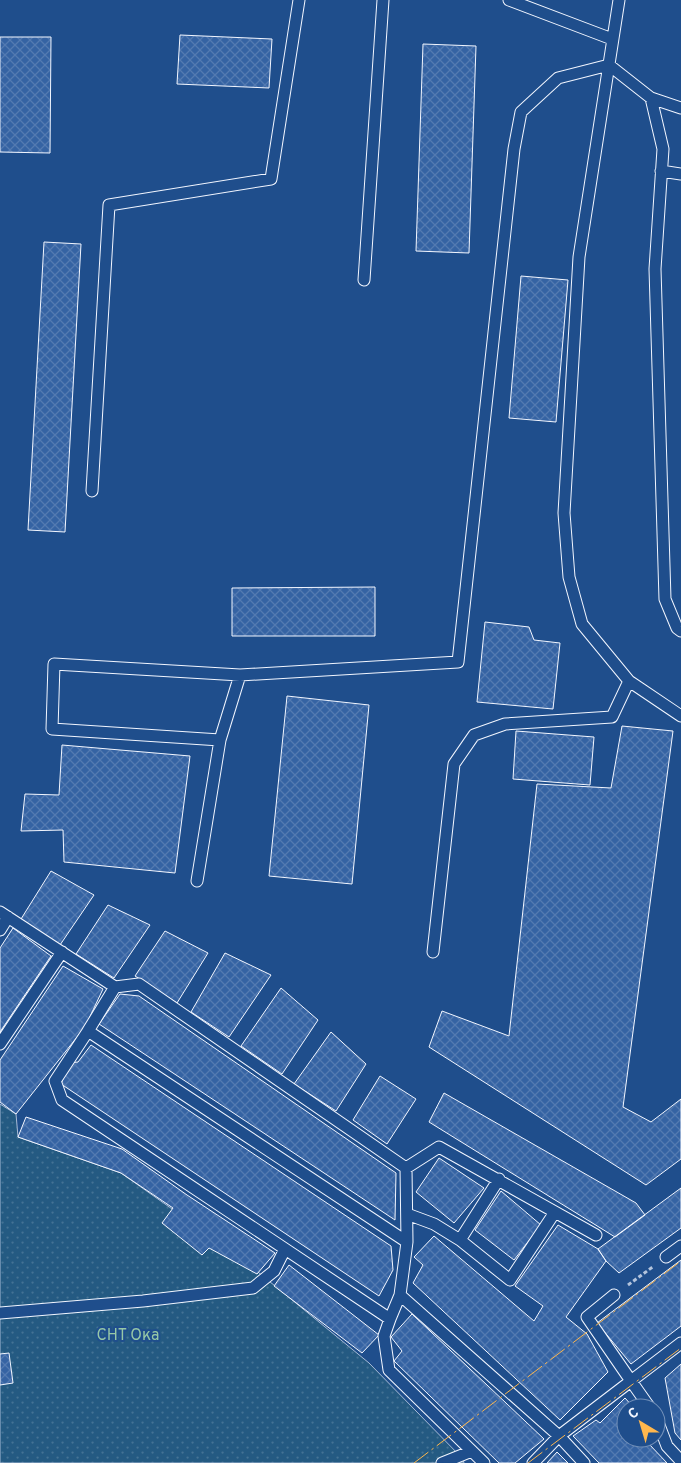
<svg xmlns="http://www.w3.org/2000/svg" width="681" height="1463" font-family="Overpass,sans-serif">
	<defs>
		<pattern id="garden-dots" width="8" height="8" patternUnits="userSpaceOnUse" patternTransform="scale(1.25)"><rect width="8" height="8" fill="#245a82"/><path d="M2 2h.1M6 6h.1" fill="none" stroke="#447295" stroke-width="1.8" stroke-linecap="round"/></pattern>
		<pattern id="building-cross-hatch" width="8" height="8" patternUnits="userSpaceOnUse" patternTransform="scale(1.25)"><rect width="8" height="8" fill="#3563a3"/><path d="M0 0l8 8M0 8l8-8" fill="none" stroke="#537ab1"/></pattern>
	</defs>
	<rect width="100%" height="100%" fill="#1f4e8c"/>
	<path fill="url(#garden-dots)" stroke="#a8bbd7" d="M0,1104l16,10 2,23 103,36 115,81 133,109 94,96 1,4h-464z"/>
	<path fill="url(#building-cross-hatch)" stroke="#f2f6ff" d="M180,35l92,4 -3,49 -92,-4z
		M0,37h51l-1,116 -50,-1z
		M423,44l53,2 -7,207 -53,-2z
		M44,242l37,2 -16,288 -37,-2z
		M521,276l47,4 -12,142 -47,-4z
		M375,587v49h-143v-48z
		M485,622l44,5 5,13 26,3 -7,66 -76,-7z
		M287,696l82,9 -17,179 -83,-8z
		M622,726l51,5 -50,376 28,15 30,-23v60l-35,26 -217,-138 13,-36 67,25 28,-252 74,4z
		M516,731l78,6 -4,48 -77,-6z
		M62,745l128,11 -15,117 -111,-11 -1,-32 -42,1 4,-37 34,1z
		M51,871l43,24 -34,50 -39,-26z
		M108,905l42,20 -36,53 -38,-24z
		M13,928l38,28 -51,76v-84z
		M165,931l43,22 -31,50 -42,-27z
		M225,953l46,22 -42,62 -38,-25z
		M63,966l40,23 -18,38 -69,87 -16,-12v-42z
		M281,988l37,32 -36,54 -41,-28z
		M120,994l19,2 257,177 -1,47 -296,-196z
		M331,1032l35,32 -30,47 -42,-27z
		M91,1045l300,201 2,24 -14,26 -318,-212 8,-21 9,-1z
		M380,1076l36,23 -29,45 -34,-24z
		M444,1093l192,110 9,12 -30,22 -186,-115z
		M26,1117l96,32 65,46 88,58 -18,21 -48,-26 -7,7 -40,-32 11,-15 -52,-35 -103,-36z
		M439,1158l45,30 -30,35 -38,-31z
		M681,1188v40l-62,45 -13,-12 -8,-12z
		M501,1191l40,34 -27,35 -39,-30z
		M558,1225l40,24 8,12 -40,56 21,17 21,38 -48,48 -147,-137 10,-18 -9,-8 20,-21 100,85 9,-15 -28,-20z
		M681,1260v66l-50,38 -34,-41z
		M289,1265l90,70 -17,18 -88,-67z
		M412,1314l132,125 -29,24h-16l-105,-102 8,-10 -11,-14z
		M9,1353l4,30 -13,2v-31z
		M681,1364v76l-6,-7 -10,-55z
		M625,1398l9,10h-8v30h29l-6,6 18,19h-68l-26,-27 23,-16 4,3z
		M557,1452l11,11h-21z"/>
	<g fill="none" stroke-linecap="round" stroke-linejoin="round">
		<g stroke="#f2f6ff" stroke-width="13">
			<path id="lane" d="M509,0l103,39
				M651,98l30,10
				M661,171l20,3
				M364,280l19,-280
				M92,491l17,-286 162,-26 28,-179
				M629,681l52,35
				M220,740l-168,-11 2,-65 186,11
				M197,881l23,-141 20,-65 218,-13 56,-513 7,-37 37,-34 51,-13 42,33 12,51 -8,120 10,330 12,29 4,3
				M0,912l115,75 24,-3 267,184 1,74 -7,53 159,141 25,27
				M0,930l8,-13
				M433,952l21,-188 20,-29 31,-11 107,-7 17,-36 -47,-57 -13,-47 -5,-64 15,-256 40,-257
				M88,1031l27,-44
				M0,1044l62,-92
				M406,1168l33,-21 157,88
				M407,1214l27,10 26,16 50,40 45,-68
				M460,1240l39,-61
				M407,1242l-319,-211 -33,50 7,19 328,219 -6,17 5,34 95,93
				M666,1257l15,-11
				M614,1295l-27,22 44,64 50,-38
				M0,1313l143,-12 110,-13 21,-17 11,-22
				M390,1319l10,-24
				M656,1417l11,29 14,15
				M442,1463l30,-12
				M533,1463l26,-27 72,-55 19,27"/>
		</g>
		<path stroke="#b3c4dc" stroke-width="3" stroke-dasharray="4 2.5" stroke-linecap="butt" d="M628,1285l26,-19"/>
		<use href="#lane" stroke="#1f4e8c" stroke-width="11"/>
		<path stroke="#ffb74d" stroke-width="1" stroke-dasharray="18 4 2.5 4" stroke-linecap="butt" d="M414,1463l267,-202
			M528,1463l153,-115"/>
	</g>
	<g text-anchor="middle" stroke-width="4" stroke-linejoin="round" paint-order="stroke">
		<g font-size="16" fill="#97c8a6" stroke="#1f4e8c">
			<text x="128" y="1340">СНТ Ока</text>
		</g>
	</g>
	<g transform="translate(641 1423) rotate(322)"><circle r="24" fill="#1f4e8c" stroke="#7391ba"/>
	<path d="M0-4L9 19L0 12L-9 19Z" fill="#ffb74d"/>
	<text y="-8" font-size="14" font-weight="bold" text-anchor="middle" fill="#f2f6ff">С</text>
	</g>
</svg>
